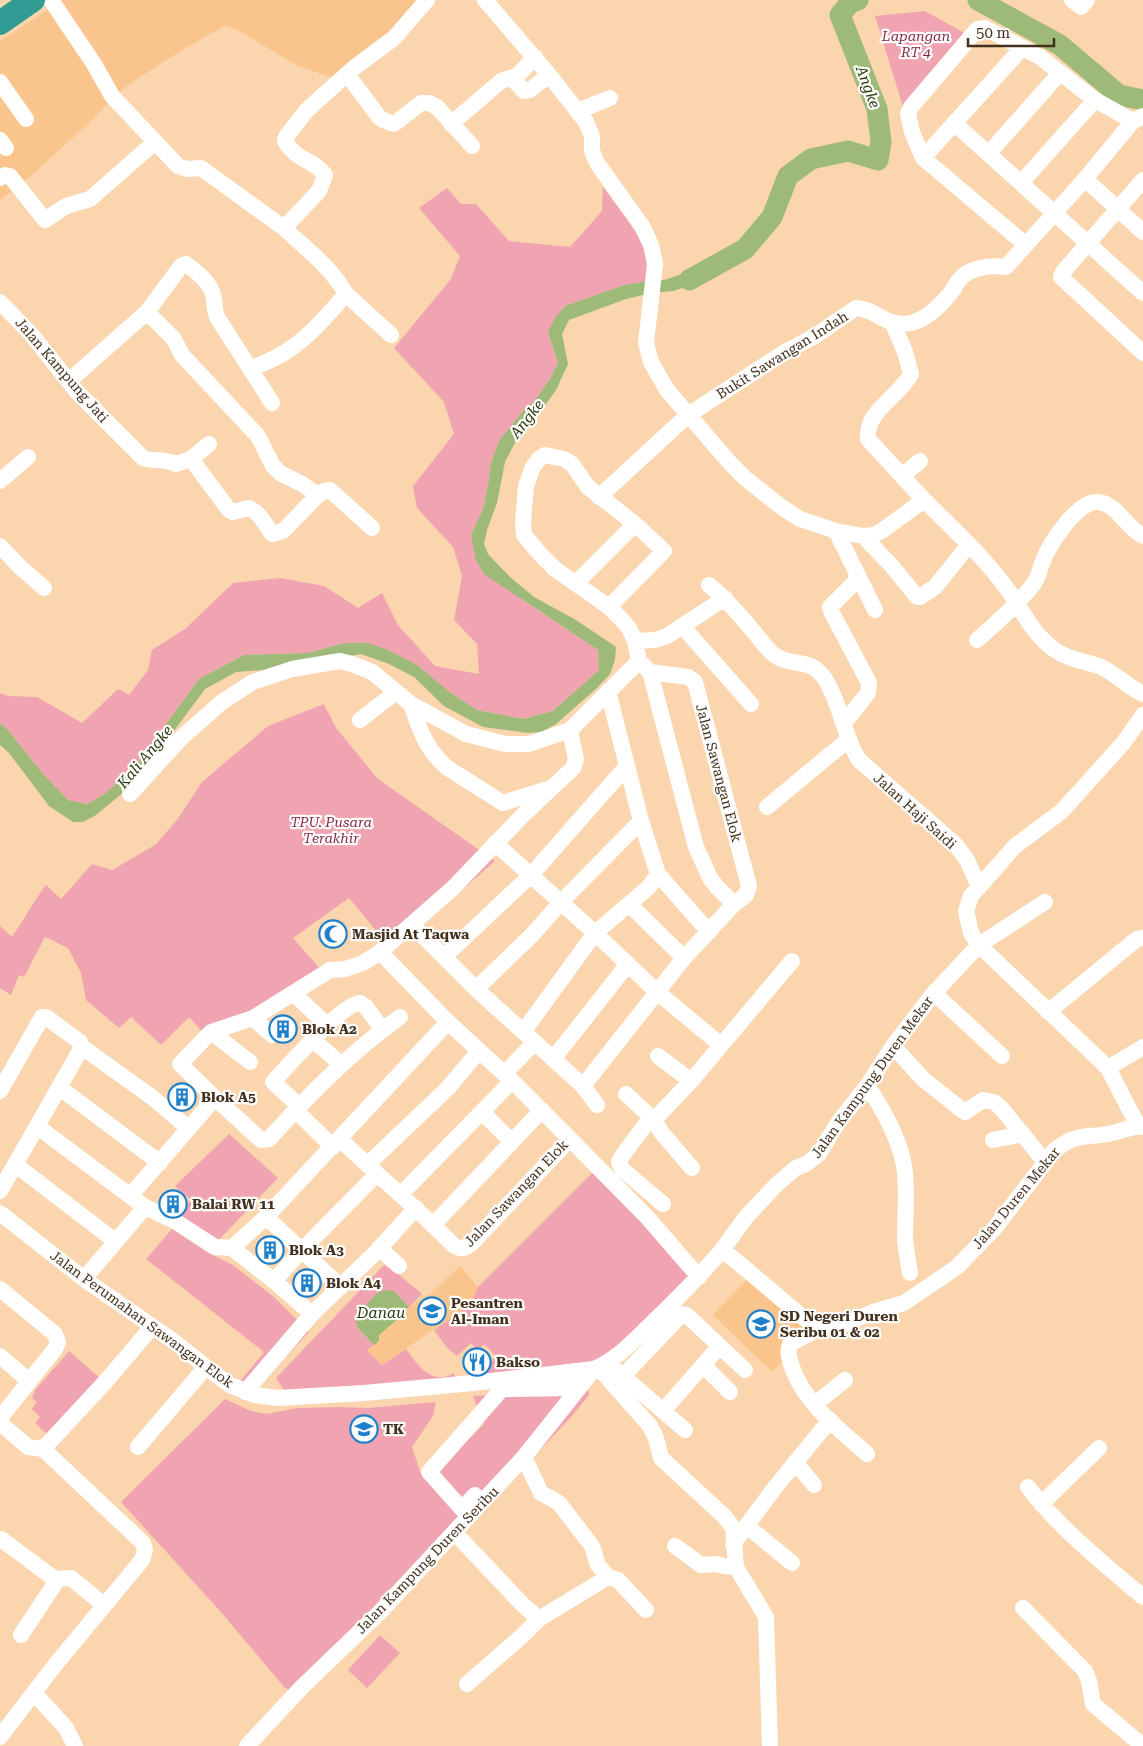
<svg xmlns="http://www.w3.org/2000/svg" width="1143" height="1746" font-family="'Roboto Serif',serif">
	<rect width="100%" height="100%" fill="#fbd5ad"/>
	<path fill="#fac58c" d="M63,0h370l-95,80 -42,-15 -53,-32 -17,-8 -47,27 -48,31 -15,12 -29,30 -63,57 -24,18v-159z
		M460,1266l18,21 -7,17 -89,61 -15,-16 12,-8v-6l20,-17 -1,-2 22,-17 10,-5z
		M751,1275l59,57 -38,40 -59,-57z"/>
	<path fill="#f0a4b1" d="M925,11l41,23 -62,76 -29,-94z
		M603,187l47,64 4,29 -30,5 -59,21 -17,26 10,31 -8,16 -15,21 -12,11 -24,30 -9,25 -1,14 -6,29 -12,26 50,64 77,51 1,20 -46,41 -30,8 -46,-9 -29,-19 -103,-48 -38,10 -63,2 -45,24 -66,90 -30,26 -16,9 -19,-4 -24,-25 -37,-46 -7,-6v-30l8,3 29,1 45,26 36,-34 11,6 19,-25 4,-20 33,-21 48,-46 47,-5 44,8 34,22 24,-15 16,32 37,41 44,8 -2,-30 -23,-24 8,-44 -9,-29 -36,-39 -4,-22 41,-52 -10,-32 -50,-54 57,-69 9,-23 -41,-48 28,-20 14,16h15l33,37 61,6 32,-36z
		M324,704l12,24 42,51 117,82 -102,90 -44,-53 -56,40 29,33 -113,68 -20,-22 -28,28 -30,-28 -12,11 -33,-28 -5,-27 -13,-25 -23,-11 -21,40 -5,-2 -8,20 -11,-7v-62l12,11c12,-17 21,-35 34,-52l15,14 31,-35 20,6 43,-25 22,-25 25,-38 66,-56z
		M229,1134l49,44 -65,68 -38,-29 16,-17 -16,-14z
		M593,1172l104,108 -92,96 -113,8 -7,-15 11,-13 -12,-12 -6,6 -7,-7 -14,13 -10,-8 -13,-18 37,-26 7,-17z
		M172,1229l35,23 26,13 41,32 35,35 -58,61 -18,-3 31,-38 -118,-93z
		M384,1265l8,4 30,25 -13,13 -15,-15 -37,35 17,18 -7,5 15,15 24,-16c13,17 25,37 48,24l4,13 -165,17 -17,-25z
		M69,1351l41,36 -52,57 -23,-21 5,-6 -8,-8 5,-7 -5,-4 3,-8z
		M588,1390l1,5 -17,21 -95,101 -43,-43 50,-50 -11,-28z
		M225,1399l26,12 16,3 30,-6 42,-1 29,1 68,-6 -3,14 -21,31 9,27 49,49 -166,172 -19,-7 -65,-77 -99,-109z
		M380,1635l20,18 -33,35 -19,-18z"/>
	<path fill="#9dba79" d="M713,264l3,7 -27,15 -16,5 -22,2 -25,6 -57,21 -7,14 6,30 -12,26 -22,31 -13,10 -16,31 -8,41 -10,27 -3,14 4,10 22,23 24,20 42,23 40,27 -1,13 -5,14 -13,14 -41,36 -14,8 -14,1 -45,-6 -39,-21 -30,-29 -25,-13 -28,-10 -82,15 -43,3 -31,17 -68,92 -41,34 -13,7h-10l-24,-16 -40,-53 -9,-8v-22l7,6 37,46 24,25 19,4 16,-9 30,-26 66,-90 45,-24 63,-2 38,-10h23l20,7 29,15 31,26 29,19 46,9 30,-8 46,-41 -1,-20 -114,-76 -8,-14 -5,-25 12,-26 6,-29 1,-14 9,-25 24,-30 12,-11 15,-21 8,-16 -10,-31 7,-14 10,-12 59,-21 30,-5h10z
		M385,1290l9,1 15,16 -11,9 1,2 -20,17v6l-5,4 -17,-18 -2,-10 22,-24z"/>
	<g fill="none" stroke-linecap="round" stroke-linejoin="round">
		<path stroke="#9dba79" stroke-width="21" d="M978,0l82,45 59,50 24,5
			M689,280l56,-31 27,-32 16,-41 23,-17 37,-8 30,9 3,-18 -4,-33 -37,-94 10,-12 8,-3"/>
		<path stroke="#fff" stroke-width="16" d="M51,0l43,64 18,32 66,70 9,3 14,-1 83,60
			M485,0l64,75 37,47 6,14v15l5,12 45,63 9,19 4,19 -9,79 5,19 16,28 63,73 15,15 35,28 20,13 36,12 27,5 11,-1 9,-5 41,-30c28,28 60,57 84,90 14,20 26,46 47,60 13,10 32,11 46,17 15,7 27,20 42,27
			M1072,0l9,7 6,-7
			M347,74l32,43 4,3 11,4 27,-21h8l8,4 35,39
			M512,78l12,13 6,-1 19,-15
			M0,82l26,37
			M578,111l32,-13
			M954,123l189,170
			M451,124l50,-43 16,-5 18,-19
			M0,140l6,8
			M989,153l71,-80
			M923,158l99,-110
			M0,178l5,-3 5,1 35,44 21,-14 24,-7 65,-57
			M1085,179l58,53
			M1143,180l-80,92 -2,5 82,76
			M1021,183l74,-83
			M1026,245l-103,-87 -11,-26 -4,-19 3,-6 63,-74 4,-4 7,-1 55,29 55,43 38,21
			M346,294l45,41
			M0,302l31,32 46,58 66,66c12,4 21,0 33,6l15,-5 38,51 4,2 16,-4c11,5 16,16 23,26l11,-3 35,-36 6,-4 6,-1 42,38
			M147,312l34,-46 5,-2c10,7 23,17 27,30 2,7 1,15 4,23l55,86
			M893,324l12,28 6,22c-12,23 -46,37 -43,65l56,61
			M250,369c14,-6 28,-11 40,-20 21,-14 39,-36 56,-55 -15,-27 -40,-45 -62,-66l35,-37 6,-16c-10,-15 -29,-14 -40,-34l1,-4 20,-26 13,-12 36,-32 39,-29 33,-38
			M69,381l78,-69 27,27 8,16 76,81 15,30 7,7 22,11 16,11
			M191,459l18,-15
			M902,476l18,-15
			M0,481l28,-24
			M599,497l89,-82 97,-63 30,-16 41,-28c21,1 30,20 55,15 16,-4 32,-20 42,-33 2,-3 3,-7 6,-10 10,-13 32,-15 47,-13l79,-88 48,-58 10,-5
			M836,531l39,79
			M863,536l28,29 26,32h3l15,-10 33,-41
			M0,546l20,21 24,21
			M576,583l59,-59
			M709,585c17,14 31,30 45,47 6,7 11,15 18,21 18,16 37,2 53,26 16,25 18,56 34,81l97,85 11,15 12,27
			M609,607l55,-56 -29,-27 -47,-37 -16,-23 -8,-5 -19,-4 -6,4 -6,8 -7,19 -3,36 1,13 16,19 15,15 54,38 15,15 5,6 6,13 4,20 11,11 46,175 14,31 7,9 17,17
			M682,626l69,78
			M977,640c20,-17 39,-34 55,-54 7,-8 7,-16 11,-25 6,-17 35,-61 55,-59 19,1 28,26 45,34
			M635,641l20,-1 12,-4 58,-38
			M411,704c9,26 15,47 38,65l54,34 44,-14
			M360,720l36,-28
			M844,723l24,-30 1,-10 -38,-72 -1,-4 25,-25 2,-7
			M130,794l52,-57 40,-35 31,-20 39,-13 48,-8 12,3 20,8 39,32 55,30 39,10h24l41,-14 69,-69
			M767,807l82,-68
			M495,843l100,90 62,59 64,53
			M658,874l51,58
			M629,904l55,54
			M412,925l64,64 107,97 14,19
			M380,952l68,70 64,59 58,58 77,78 52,60
			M445,956l86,-81 96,-109
			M476,989l56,-54 29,-33 80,-81
			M293,993l34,32
			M934,993l68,63
			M1048,1012l84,-69 5,-4 6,-1
			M253,1018l19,17
			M211,1032l39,30
			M523,1032l72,-99 54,-46 9,-13 -17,-53 -33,-130
			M313,1040l28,24
			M893,1046l30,33 39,31 3,2 18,-12 11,2 8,7 43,53
			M82,1047l71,51 35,30
			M658,1056l33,25
			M553,1059l75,-95
			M1108,1068l35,-21
			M504,1074l31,-32
			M583,1086l101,-128 50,-54 12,-9 3,-9 -54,-204 -7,-5 -38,-5
			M867,1086c15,21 33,54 37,80 4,24 1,48 1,73 1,11 3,23 5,34
			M60,1088l100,75
			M0,1091l42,-74h4l34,25 2,5
			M626,1094l28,26 -8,4 -24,32 -3,6 3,7 41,35
			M215,1098l46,42 8,-1c40,-44 82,-87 131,-122
			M299,1106l-26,-24c14,-15 70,-79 87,-79l6,4 16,22
			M295,1110l38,37
			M482,1112l30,30
			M1138,1126l-30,-58 -129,-123 -8,-12 -5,-22 5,-15 44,-50 47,-35 62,-69 19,-27
			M38,1127l107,80 30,14 40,26 17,1 42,33 38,33
			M340,1139c37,36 77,69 113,106 8,5 12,4 19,-2l98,-104
			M993,1140l30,-6
			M16,1165l99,76
			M367,1165l81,-77 31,-37
			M692,1168l-31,-36 -7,-12 37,-39 101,-120
			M0,1191l82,-144
			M401,1194l111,-113
			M130,1196l85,-98 -35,-34 31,-32 42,-14 77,-48 15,-1 18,-6 17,-11 73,-64 68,-71 52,-49 3,-8 -6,-30
			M0,1213l84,66 88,61 47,37 11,8 25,10 22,3 87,-5 109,-10 121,-14
			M266,1217l75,70
			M433,1225l109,-115
			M232,1248l34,-31 182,-195
			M379,1248l20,18
			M722,1250l24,-33 31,-33 19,-16 10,-4 13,-10 18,-30 30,-38 26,-40 41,-53 45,-48 66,-43
			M84,1279l61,-72
			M274,1281l27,-30 76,-77
			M0,1289l55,45 3,8 -3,7 -55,69
			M0,1356l29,25
			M704,1366l26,26
			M598,1367l52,59 6,12 5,20 64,59 8,11 3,39 30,50 4,129
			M616,1370l47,41 56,-64
			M623,1376l59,-62 4,1 6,5 53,50
			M245,1392l67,-78 64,-62 40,-44
			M815,1404l30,-24
			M663,1411l22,19
			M0,1423l28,24 15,2 100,94 2,7 -3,10 -87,105 -55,72
			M138,1447l67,-79
			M43,1449l64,-69 45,-53
			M867,1454c-28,-25 -63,-51 -75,-87 -3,-9 -5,-15 -2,-23l28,-15 27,-5 28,-12 31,-9 53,-36 37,-38 60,-78c24,-20 33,-12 59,-18 9,-2 20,-8 30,-6
			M524,1457l17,36 18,10 33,43 6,19 10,12
			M795,1462l19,23
			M1028,1487c31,41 76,77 115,110
			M475,1495l-13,14 -33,-37 73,-83 71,-1
			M1041,1504l58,-56
			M748,1527l44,36
			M454,1532l69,73 16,14 69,-42 10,3 28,30
			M1,1539l51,38 6,2 13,-1 33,27
			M733,1544l40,-54 57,-70
			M675,1546l26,19 15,-1 8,2 12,1
			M1023,1608l62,63 4,10 4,23 50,42
			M21,1635l37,-56
			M467,1684l55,-48 17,-17
			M34,1693l32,35 9,18
			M247,1746l55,-59 78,-75 144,-155 70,-88c23,-9 41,-30 58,-46 25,-24 48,-47 70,-73 33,25 63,54 96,79"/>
		<path stroke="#329c94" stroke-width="24" d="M0,23l33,-23"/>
	</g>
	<defs>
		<g id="mosque-ring" transform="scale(1.4375)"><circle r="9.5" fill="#fdfdfd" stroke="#1e7fcb" stroke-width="1.5"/><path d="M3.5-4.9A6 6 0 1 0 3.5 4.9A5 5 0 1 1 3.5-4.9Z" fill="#1e7fcb"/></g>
		<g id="building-ring" transform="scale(1.4375)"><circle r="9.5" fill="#fdfdfd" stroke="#1e7fcb" stroke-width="1.5"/><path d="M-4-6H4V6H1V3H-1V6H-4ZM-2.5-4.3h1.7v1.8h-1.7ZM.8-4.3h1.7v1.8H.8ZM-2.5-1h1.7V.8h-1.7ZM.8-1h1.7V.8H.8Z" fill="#1e7fcb"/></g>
		<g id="school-ring" transform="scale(1.4375)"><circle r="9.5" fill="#fdfdfd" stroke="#1e7fcb" stroke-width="1.5"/><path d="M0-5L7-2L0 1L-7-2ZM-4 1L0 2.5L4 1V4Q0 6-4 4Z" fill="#1e7fcb"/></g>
		<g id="restaurant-ring" transform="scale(1.4375)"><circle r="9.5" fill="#fdfdfd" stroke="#1e7fcb" stroke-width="1.5"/><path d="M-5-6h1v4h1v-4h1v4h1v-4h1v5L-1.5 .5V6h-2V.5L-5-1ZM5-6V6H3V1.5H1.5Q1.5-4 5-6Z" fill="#1e7fcb"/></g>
	</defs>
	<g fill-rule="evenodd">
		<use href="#mosque-ring" x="333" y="934"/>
		<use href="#building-ring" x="283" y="1029"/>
		<use href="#building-ring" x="182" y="1097"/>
		<use href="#building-ring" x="173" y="1204"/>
		<use href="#building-ring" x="270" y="1250"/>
		<use href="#building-ring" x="307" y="1283"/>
		<use href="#school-ring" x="432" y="1311"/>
		<use href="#school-ring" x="761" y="1324"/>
		<use href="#restaurant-ring" x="477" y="1362"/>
		<use href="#school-ring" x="364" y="1429"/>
	</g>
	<g text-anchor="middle" stroke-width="4.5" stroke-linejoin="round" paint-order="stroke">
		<g font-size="14" font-style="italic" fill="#862b43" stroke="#fdfdfd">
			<text x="916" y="41">Lapangan<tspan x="916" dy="16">RT 4</tspan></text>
			<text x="331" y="827">TPU. Pusara<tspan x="331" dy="16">Terakhir</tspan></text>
		</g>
		<g font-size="14" fill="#44311d" stroke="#fdfdfd">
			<text transform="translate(782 355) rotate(-32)" y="5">Bukit Sawangan Indah</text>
			<text transform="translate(62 370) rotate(49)" y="5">Jalan Kampung Jati</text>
			<text transform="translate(719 773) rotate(75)" y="5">Jalan Sawangan Elok</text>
			<text transform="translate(915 811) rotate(42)" y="5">Jalan Haji Saidi</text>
			<text transform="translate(872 1077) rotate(-54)" y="5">Jalan Kampung Duren Mekar</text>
			<text transform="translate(516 1193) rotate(-46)" y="5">Jalan Sawangan Elok</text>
			<text transform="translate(1016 1198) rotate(-50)" y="5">Jalan Duren Mekar</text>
			<text transform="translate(142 1319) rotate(36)" y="5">Jalan Perumahan Sawangan Elok</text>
			<text transform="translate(427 1560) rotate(-46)" y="5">Jalan Kampung Duren Seribu</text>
		</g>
		<g font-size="14" font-weight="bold" fill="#44311d" stroke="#fdfdfd" text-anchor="start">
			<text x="352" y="939">Masjid At Taqwa</text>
			<text x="302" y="1034">Blok A2</text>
			<text x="201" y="1102">Blok A5</text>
			<text x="192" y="1209">Balai RW 11</text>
			<text x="289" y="1255">Blok A3</text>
			<text x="326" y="1288">Blok A4</text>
			<text x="451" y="1308">Pesantren<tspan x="451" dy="16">Al-Iman</tspan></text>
			<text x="780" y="1321">SD Negeri Duren<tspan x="780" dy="16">Seribu 01 &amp; 02</tspan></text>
			<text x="496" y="1367">Bakso</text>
			<text x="383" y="1434">TK</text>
		</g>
		<g font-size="15" font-style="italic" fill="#263807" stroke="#fdfdfd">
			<text transform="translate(868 87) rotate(70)" y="5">Angke</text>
			<text transform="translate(527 419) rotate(-52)" y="5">Angke</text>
			<text transform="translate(145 757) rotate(-50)" y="5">Kali Angke</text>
			<text x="381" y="1318">Danau</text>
		</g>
	</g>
	<path d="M968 38v8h86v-8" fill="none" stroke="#44311d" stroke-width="2.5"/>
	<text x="976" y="38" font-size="15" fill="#44311d" stroke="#fdfdfd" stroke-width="4" paint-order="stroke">50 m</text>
</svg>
